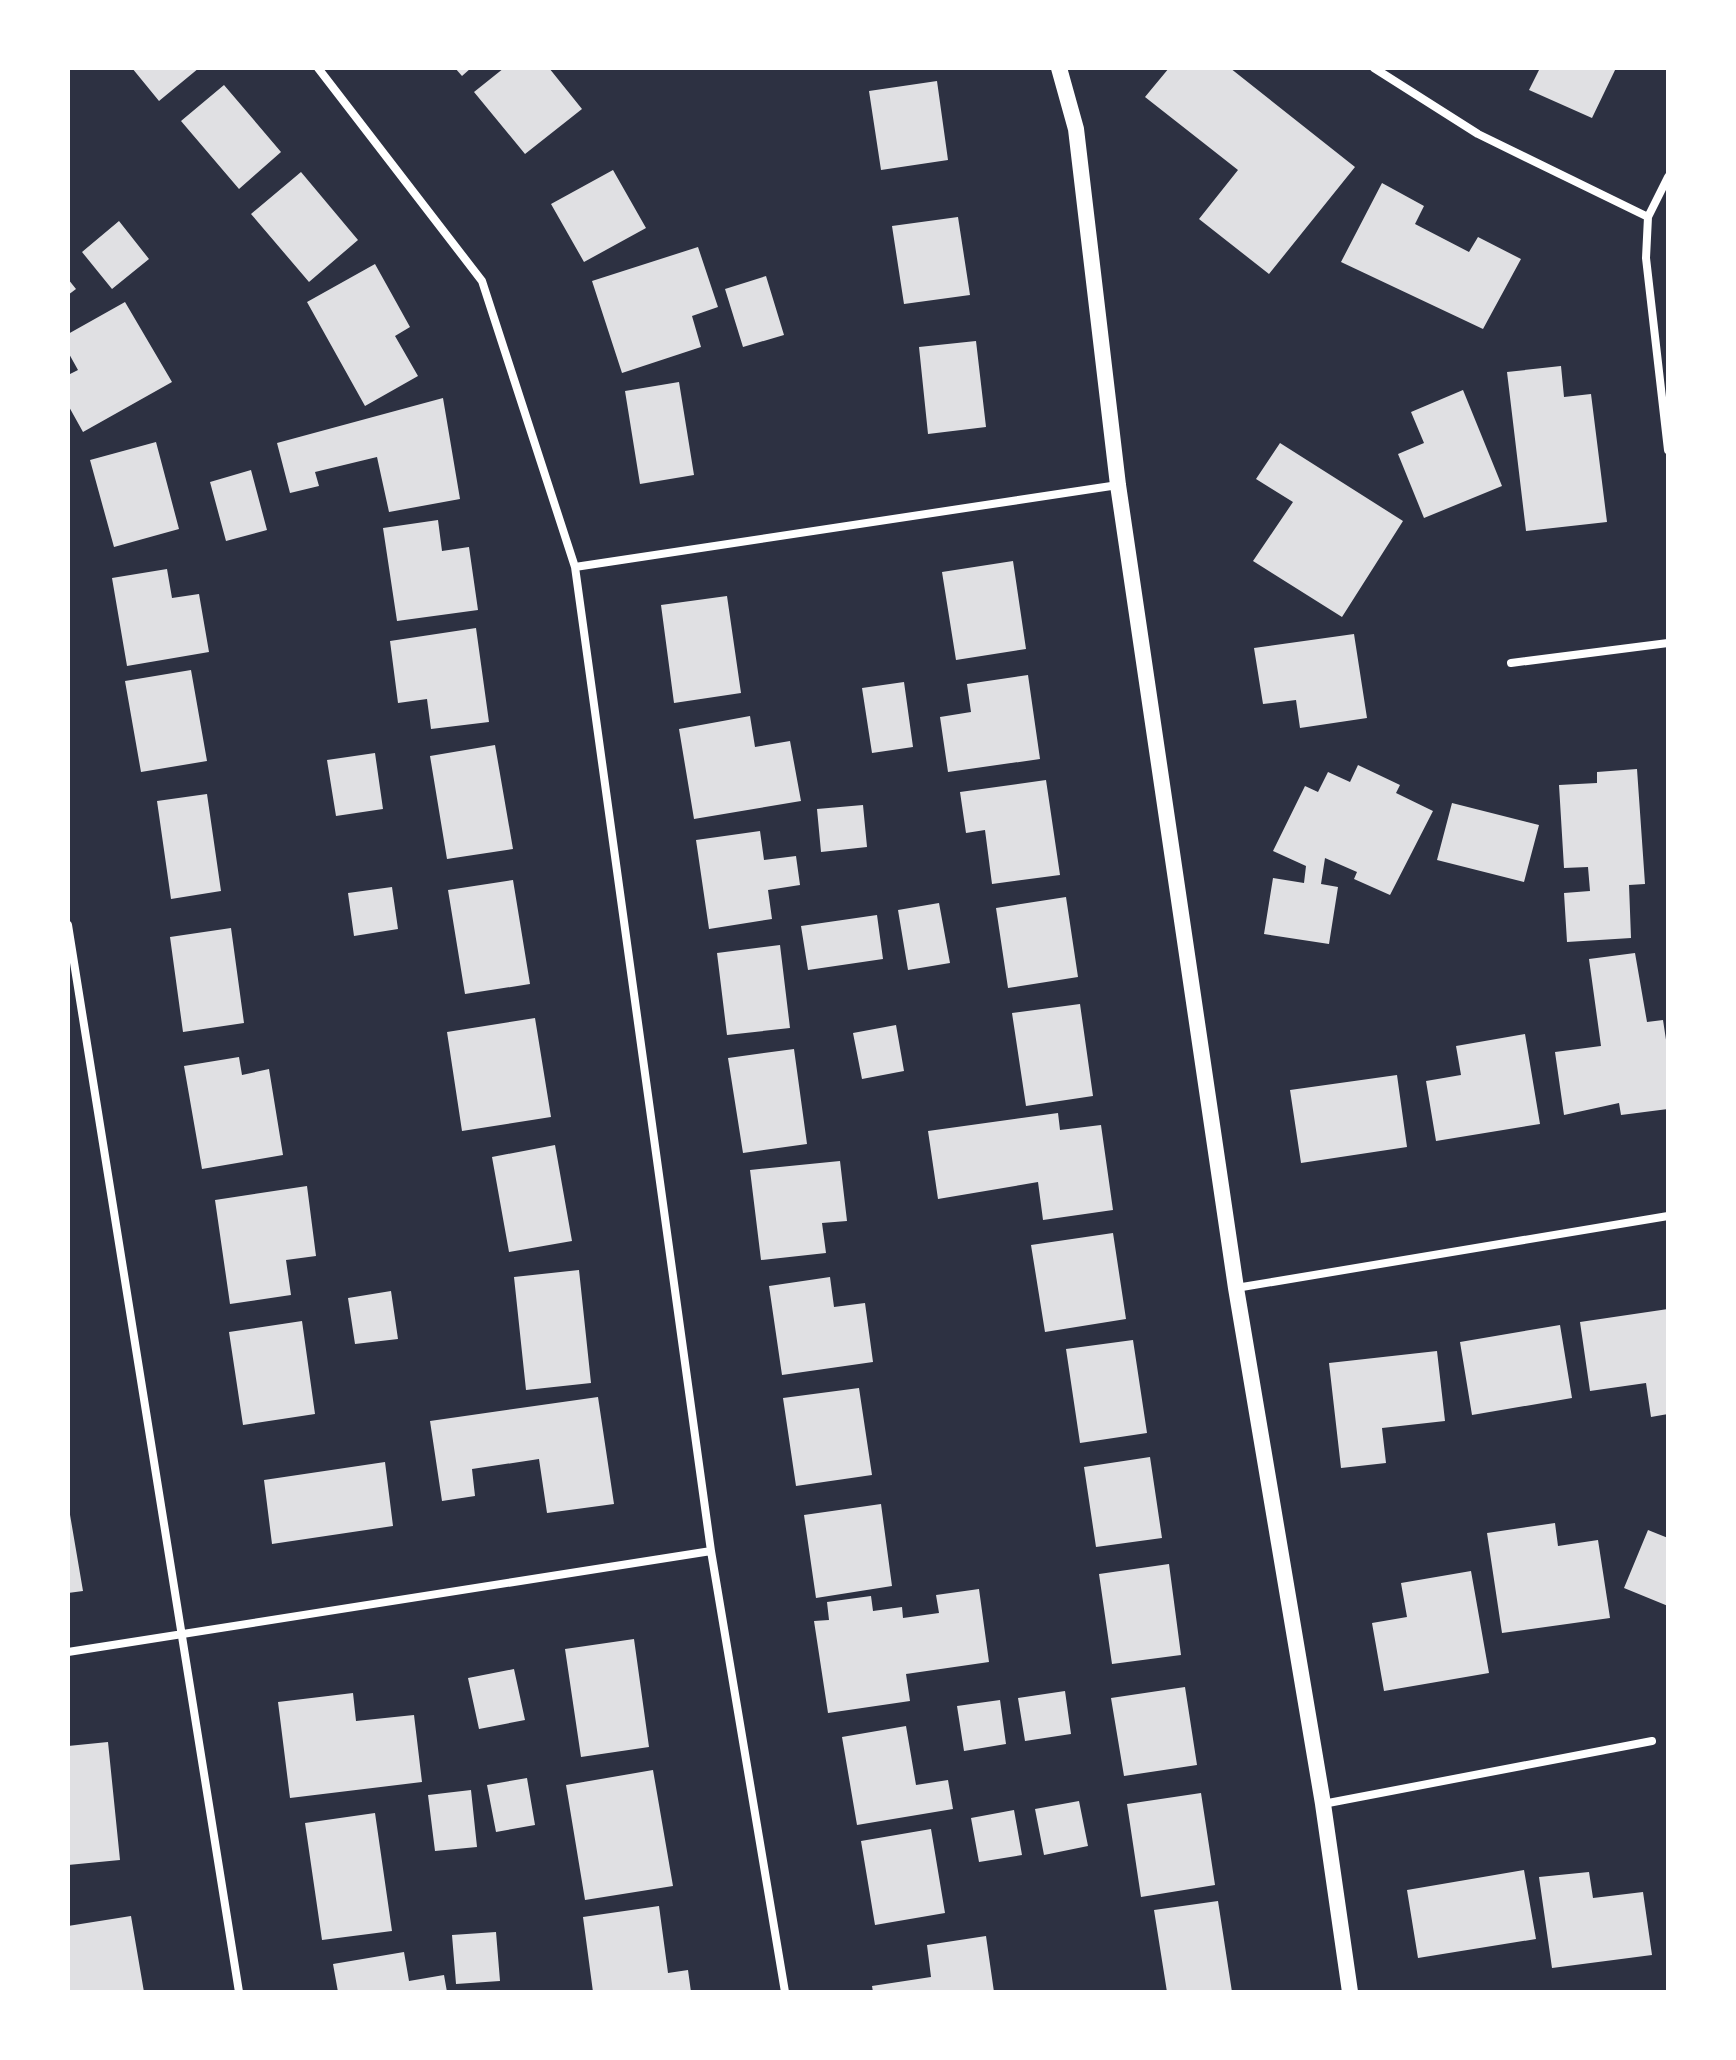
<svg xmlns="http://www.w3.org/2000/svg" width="1736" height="2060" font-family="Inter,sans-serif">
	<rect width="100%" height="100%" fill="#2d3142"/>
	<path fill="#e0e0e3" d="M132,68h67l-40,33z
		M455,68h16l-9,8z
		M504,68h45l33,41 -57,45 -51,-62z
		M1169,68h61l125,99 -86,107 -70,-55 39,-49 -93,-73z
		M1540,68h76l-24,50 -63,-28z
		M937,81l11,79 -67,10 -12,-79z
		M224,85l57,67 -42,37 -58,-68z
		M613,170l33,58 -62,34 -33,-58z
		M301,172l57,68 -49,42 -58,-68z
		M1382,183l42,23 -9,18 54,28 9,-15 43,22 -38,70 -142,-67z
		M958,217l12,78 -66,9 -12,-78z
		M119,221l30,38 -37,30 -30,-37z
		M698,247l20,60 -26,9 9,31 -79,26 -30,-92z
		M375,264l35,63 -15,9 23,40 -53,30 -58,-104z
		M766,276l18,59 -41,12 -18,-58z
		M68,279l8,10 -8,6z
		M125,302l47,80 -89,50 -15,-27v-30l10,-5 -10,-18v-18z
		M976,341l10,86 -58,7 -9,-87z
		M1561,366l3,31 27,-3 16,128 -81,9 -19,-159z
		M679,382l15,93 -54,9 -15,-93z
		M1463,390l39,96 -78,32 -26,-64 26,-11 -13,-31z
		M443,398l17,101 -71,13 -12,-55 -62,15 4,14 -29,7 -13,-50z
		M156,442l23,87 -65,18 -24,-87z
		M1280,443l123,78 -61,96 -89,-56 40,-59 -37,-23z
		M251,470l16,60 -41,11 -16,-59z
		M438,520l4,31 27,-4 9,63 -81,11 -14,-93z
		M1013,561l13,88 -70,11 -14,-88z
		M167,569l5,29 27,-4 10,58 -82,14 -15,-88z
		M727,596l14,97 -67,10 -13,-98z
		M476,628l13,94 -58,7 -4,-30 -29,4 -8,-62z
		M1354,634l13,84 -67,10 -4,-28 -33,4 -9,-56z
		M191,670l16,91 -66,11 -16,-91z
		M1028,675l12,84 -92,13 -8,-55 31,-5 -4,-28z
		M904,682l9,65 -41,6 -10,-65z
		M750,716l5,31 35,-6 11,60 -107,18 -15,-90z
		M495,745l18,104 -66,10 -17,-103z
		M375,753l8,56 -47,7 -9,-56z
		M1358,765l42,20 -4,8 37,18 -43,84 -36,-16 3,-7 -32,-14 -4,26 17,3 -9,57 -65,-10 9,-56 31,5 2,-17 -33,-15 32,-65 13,6 10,-20 22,10z
		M1637,769l8,115 -16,1 2,53 -64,4 -3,-49 26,-2 -2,-24 -24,1 -5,-83 38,-2v-11z
		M1046,780l14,95 -68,9 -7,-54 -19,3 -6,-41z
		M207,794l14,97 -50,8 -14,-98z
		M1452,803l87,22 -15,57 -87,-22z
		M863,805l4,42 -46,5 -4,-43z
		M760,831l4,29 32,-4 4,29 -32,5 4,29 -63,10 -13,-89z
		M513,880l17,104 -65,10 -17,-104z
		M392,887l6,42 -44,7 -6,-43z
		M1066,897l12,80 -70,11 -12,-80z
		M939,903l11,60 -42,7 -10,-60z
		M877,915l6,44 -75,11 -7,-44z
		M231,928l13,95 -61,9 -13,-95z
		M780,945l10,83 -63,7 -10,-82z
		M1635,953l12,69 16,-2 5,33v56l-47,6 -2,-12 -55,12 -9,-63 46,-6 -12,-87z
		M1080,1004l13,92 -67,10 -14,-93z
		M535,1018l16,99 -89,14 -15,-99z
		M896,1025l8,46 -42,8 -9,-46z
		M1525,1034l15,90 -104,17 -10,-60 35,-6 -5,-29z
		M794,1049l13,95 -64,9 -15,-95z
		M239,1057l3,18 27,-6 14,86 -81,14 -18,-103z
		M1397,1075l10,72 -106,16 -11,-73z
		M1058,1113l2,17 41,-5 12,85 -70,10 -5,-38 -100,17 -10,-68z
		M555,1145l17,96 -63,11 -17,-95z
		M840,1161l7,60 -25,2 4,30 -65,7 -11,-90z
		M307,1186l9,70 -30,4 5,35 -61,9 -15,-104z
		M1113,1233l13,86 -81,13 -14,-87z
		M579,1270l12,113 -65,7 -12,-113z
		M830,1277l4,30 31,-4 8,59 -91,13 -13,-89z
		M391,1291l7,48 -43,5 -7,-46z
		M1668,1309v105l-17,3 -5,-34 -56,8 -10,-69z
		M302,1321l13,93 -72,11 -14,-93z
		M1560,1325l12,73 -100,17 -12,-73z
		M1133,1340l14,93 -67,10 -14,-94z
		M1437,1351l8,70 -63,7 4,35 -45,5 -12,-105z
		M859,1388l13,87 -76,11 -13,-88z
		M598,1397l16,107 -67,9 -8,-54 -67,10 3,27 -33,5 -12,-80z
		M1150,1457l12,81 -66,9 -12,-80z
		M385,1462l8,64 -121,18 -8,-64z
		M68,1503l15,88 -15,2z
		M881,1504l11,82 -76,12 -12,-83z
		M1555,1523l3,23 40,-6 12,78 -108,15 -15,-100z
		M1648,1530l20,8v68l-44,-18z
		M1169,1564l12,91 -69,9 -13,-90z
		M1471,1571l18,102 -105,18 -12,-68 35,-6 -6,-34z
		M979,1589l10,73 -83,12 4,27 -82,12 -14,-92 15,-1 -2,-18 44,-6 2,15 29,-4 1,11 36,-5 -3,-18z
		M634,1639l15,108 -68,10 -16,-108z
		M514,1669l11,51 -46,9 -11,-51z
		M1185,1687l12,78 -73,11 -13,-78z
		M1065,1691l6,43 -46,7 -7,-43z
		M353,1693l3,28 58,-6 8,67 -132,16 -12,-96z
		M1000,1700l6,44 -42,7 -7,-45z
		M906,1726l10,59 32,-5 5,29 -96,16 -15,-88z
		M108,1742l12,118 -52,5v-119z
		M653,1770l20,116 -88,14 -19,-115z
		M527,1778l8,47 -39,7 -9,-47z
		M471,1790l6,57 -42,4 -7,-56z
		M1201,1793l14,92 -74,12 -14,-93z
		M1079,1801l9,45 -44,9 -9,-46z
		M1014,1810l8,45 -43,7 -8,-44z
		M375,1813l17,118 -70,9 -17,-117z
		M931,1829l14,84 -70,12 -14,-84z
		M1524,1870l12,69 -118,19 -11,-68z
		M1589,1872l4,26 50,-6 9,63 -100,13 -13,-91z
		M1218,1901l14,91h-65l-13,-82z
		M659,1906l9,67 20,-3 3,22h-98l-10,-75z
		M131,1916l13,76h-76v-66z
		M496,1932l4,49 -44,3 -4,-49z
		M986,1936l8,56h-121l-1,-6 59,-9 -4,-32z
		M404,1952l5,29 35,-6 3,17h-109l-5,-28z"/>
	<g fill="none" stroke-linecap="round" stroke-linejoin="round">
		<path stroke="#fff" stroke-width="8" d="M318,68l164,213 93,286 136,984 74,441
			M1374,68l104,66 170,83
			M1668,177l-20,40 -2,41 22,192
			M575,567l543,-82
			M1511,663l157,-20
			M68,925l171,1067
			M1236,1288l432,-72
			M68,1652l643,-101
			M1323,1804l329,-63"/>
		<path stroke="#fff" stroke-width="16" d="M1059,68l17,61 42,356 118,803 87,516 27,188"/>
	</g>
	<rect width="1736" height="2060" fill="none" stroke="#ffffff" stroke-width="140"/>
</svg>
